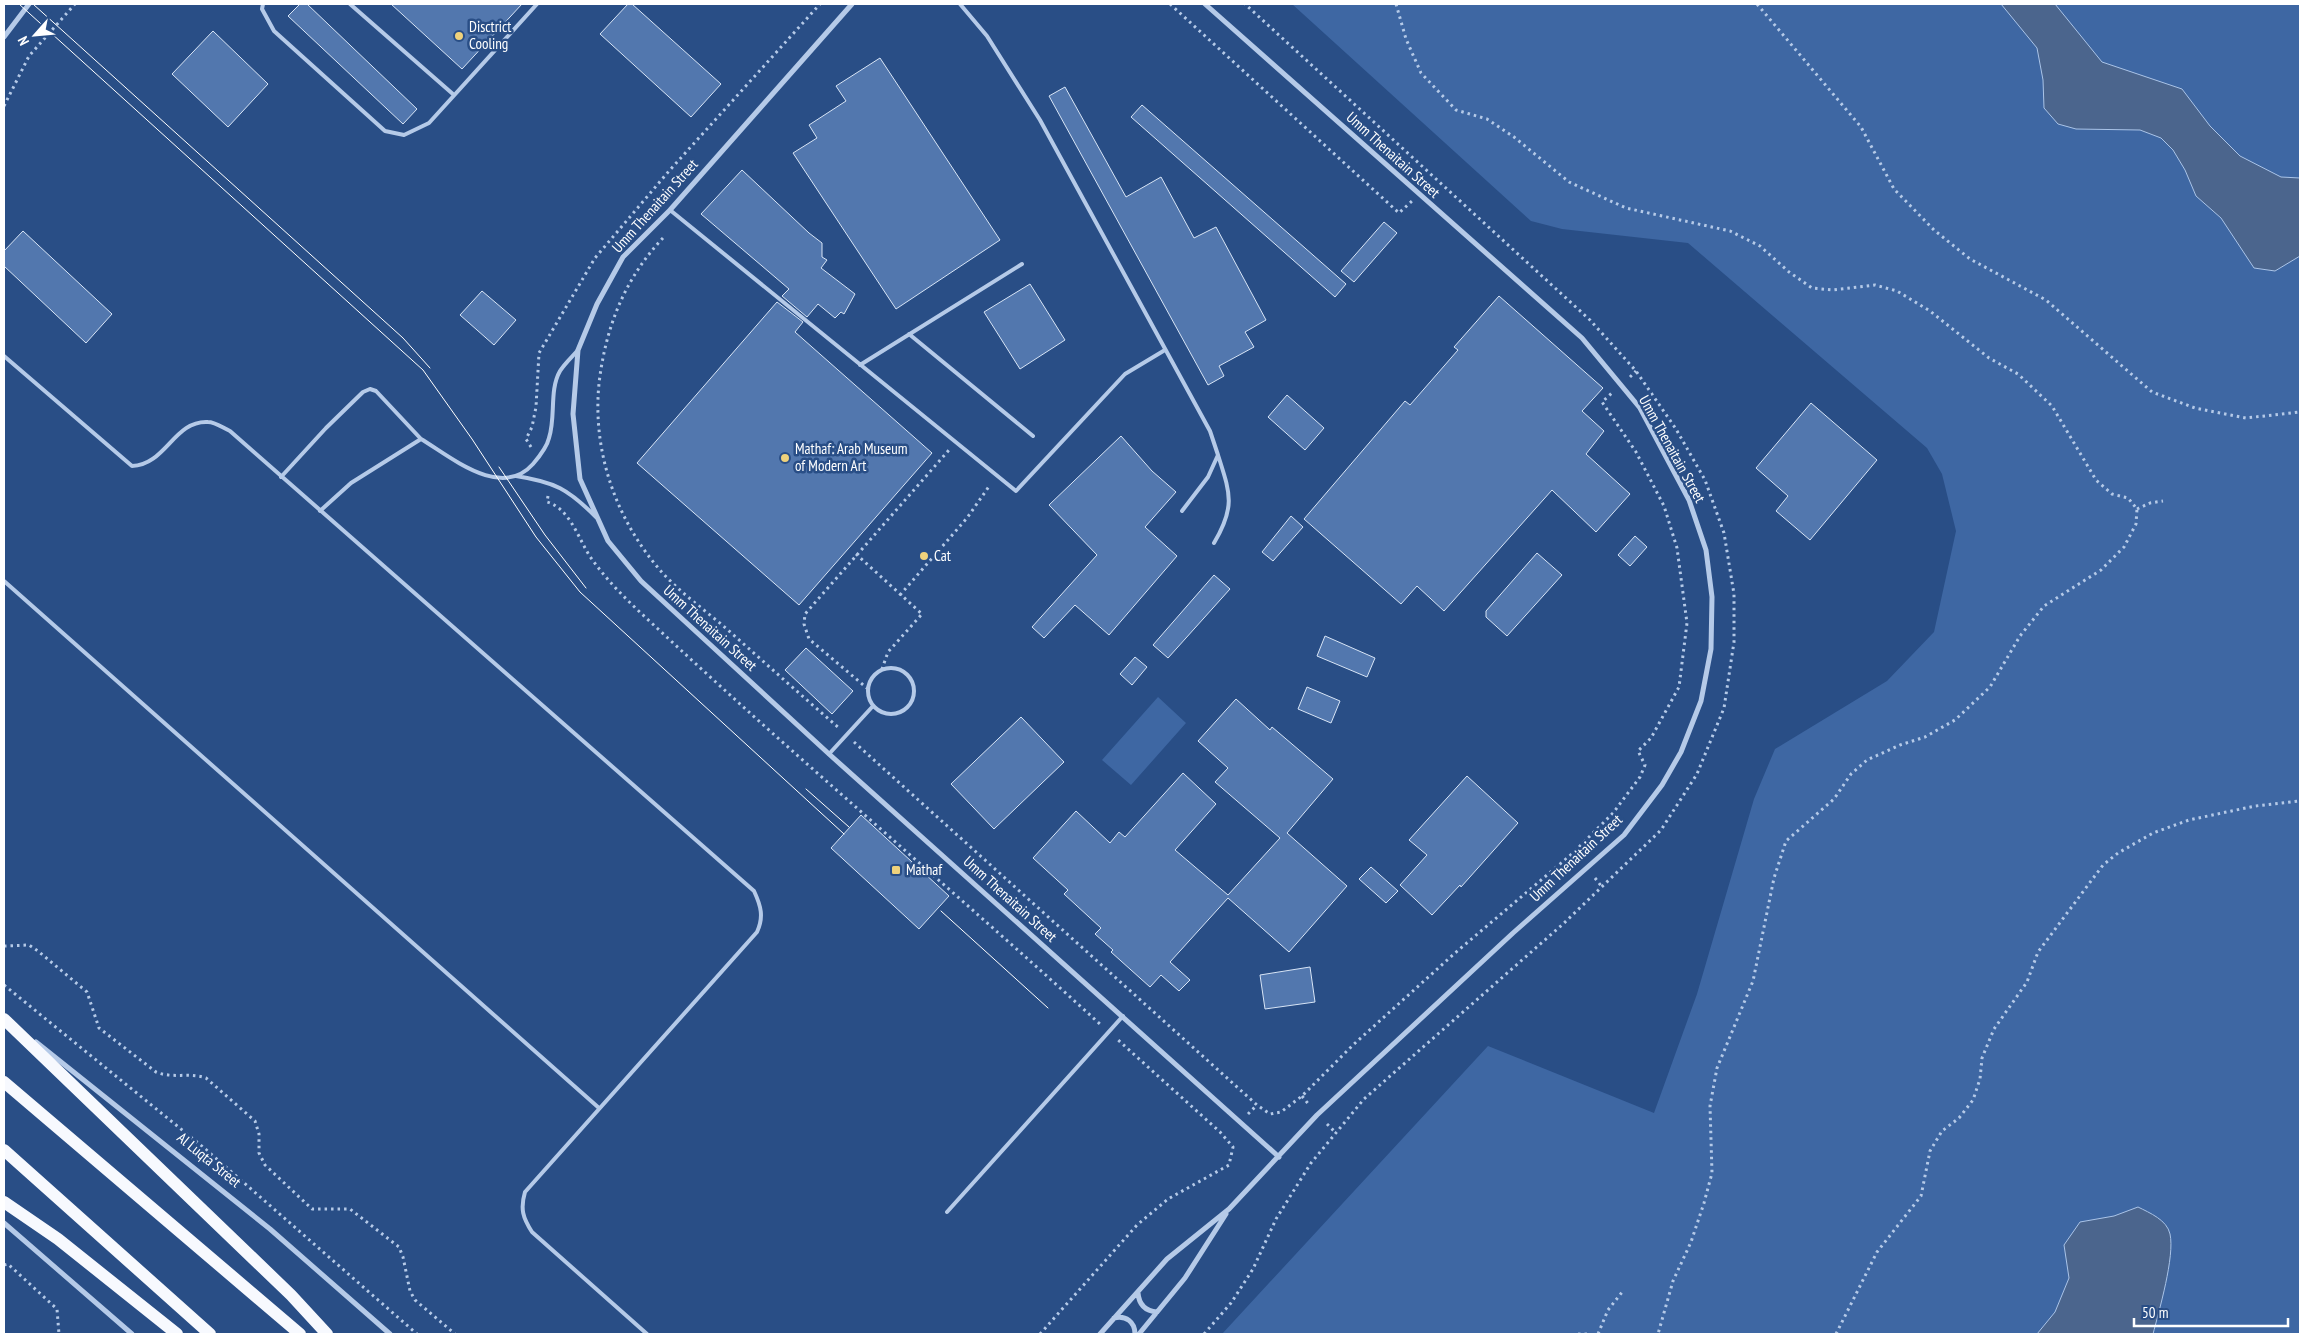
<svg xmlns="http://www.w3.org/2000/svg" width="2304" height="1338" font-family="'PT Sans Narrow',sans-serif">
	<rect width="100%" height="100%" fill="#294e86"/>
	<path fill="#3e67a3" d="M1292,4h1008v1330h-1078l266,-288 166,67 43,-119 57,-195 21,-50 112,-68 47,-49 22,-101 -14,-57 -15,-26 -239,-205 -126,-14 -31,-8z
		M1158,697l28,26 -55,62 -29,-25z"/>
	<path fill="#4b658d" stroke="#aac4e8" d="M2001,4h54l47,58 80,27 28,37 30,30 41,21 19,1v78l-25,15 -21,-3 -33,-50 -25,-22 -11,-26 -12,-20 -12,-12 -21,-8 -64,-1 -18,-5 -14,-16 -1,-28 -6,-32z
		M2138,1207c12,6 29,13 32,27 5,22 -11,77 -17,100h-116l18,-22 14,-34 -5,-33 16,-23 34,-6z"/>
	<path fill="#5277ae" stroke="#d8e5f6" d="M300,4h7l110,105 -14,15 -115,-108z
		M391,4h131l-60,65z
		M628,4h4l89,80 -30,33 -91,-83z
		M213,31l55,53 -40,43 -56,-53z
		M880,58l120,182 -104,69 -103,-156 24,-15 -8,-13 37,-24 -10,-15z
		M1065,87l61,110 35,-20 33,61 22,-11 50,93 -21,12 9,15 -35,19 5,10 -16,9 -159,-289z
		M1142,105l204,179 -11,13 -204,-180z
		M742,170l67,63 13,10v14l5,3 -6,8 34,26 -11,20 -3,-2 -6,6 -17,-14 -11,13 -25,-21 7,-7 -88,-75z
		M1384,222l13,11 -43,49 -13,-11z
		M23,231l89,83 -26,29 -82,-77v-15z
		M1030,284l35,56 -45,29 -36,-57z
		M482,291l34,29 -22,25 -34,-30z
		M1499,296l104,92 -21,23 22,20 -18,23 44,40 -34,38 -44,-42 -108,121 -27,-25 -16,18 -97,-85 101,-118 5,4 48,-55 -4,-3z
		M777,302l26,20 -8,10 137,121 -133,152 -162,-142z
		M1287,395l37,33 -19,22 -37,-33z
		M1811,403l66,57 -67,80 -34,-29 12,-15 -32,-28z
		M1121,436l31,35 24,21 -31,35 32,29 -68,79 -34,-30 -31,33 -12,-11 65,-72 -48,-50z
		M1291,516l12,11 -30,34 -11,-9z
		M1635,536l12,11 -17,19 -12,-11z
		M1537,553l25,22 -55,61 -21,-19v-6z
		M1214,575l16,14 -62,69 -15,-13z
		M1325,636l50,22 -8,19 -50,-21z
		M806,648l47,43 -21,23 -47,-44z
		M1135,657l12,10 -15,18 -12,-11z
		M1307,687l33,14 -9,22 -33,-14z
		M1236,699l34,31 2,-3 61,52 -46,54 60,53 -58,66 -61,-54 -58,64 20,18 -11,11 -18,-16 -11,12 -39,-35 2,-2 -18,-16 6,-6 -37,-34 4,-4 -35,-32 43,-47 34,32 9,-11 6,5 58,-64 33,31 -41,46 53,45 52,-57 -65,-56 13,-14 -30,-27z
		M1021,717l43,45 -70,67 -43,-45z
		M1467,776l51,47 -57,64 -1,-2 -28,30 -32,-30 27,-30 -18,-15z
		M861,815l88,81 -30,33 -88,-81z
		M1371,867l27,24 -12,12 -27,-24z
		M1310,967l5,35 -50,7 -5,-34z"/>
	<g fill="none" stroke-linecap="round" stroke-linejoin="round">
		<path stroke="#b5cae8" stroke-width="3" stroke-dasharray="2.5 4" stroke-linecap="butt" d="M1170,4l229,209 13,-12
			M1396,4l10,35 15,34 35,37 31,9 27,18 55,45 57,26 104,23 30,15 29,26 23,16 21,2 42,-5 22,6 33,20 59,47 29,16 34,32 44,74 16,14 16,4 9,11 -1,15 -12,23 -23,23 -57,36 -24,30 -30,51 -35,33 -30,17 -25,8 -33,15 -16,14 -17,25 -48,42 -12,37 -21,103 -36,87 -7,38 2,67 -8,30 -13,39 -18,39 -15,53
			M1757,4l104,123 33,62 40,41 36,29 76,41 106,92 43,16 51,10 54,-6
			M4,106l25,-50 46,-52
			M663,238c-35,37 -54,81 -62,131 -12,71 11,146 59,201 19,22 45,40 68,60 37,33 74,66 111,98
			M1630,377l6,-6
			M531,447l-5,-8 6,-12 4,-20 3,-54 56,-95 74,-87 151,-167
			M548,496l-1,6c22,6 31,35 42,53 19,28 43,50 68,73 145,135 297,263 444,397
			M2137,509l13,-6 13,-2
			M856,554l66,60 -34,38 -6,17
			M900,595l67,-77 23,-33
			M868,689l-59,-50 -5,-15 1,-10 144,-164
			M854,742l403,363 13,9 11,-2 21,-16 51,-51 102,-92 118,-100 40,-40 27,-36 5,-12 -7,-14 13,-13 28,-51 8,-64 -10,-75 -13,-42 -28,-54 -34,-50 10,-9
			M1595,878l7,9
			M4,946l25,-1 9,6 49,41 12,36 57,44c17,7 33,0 50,6l49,43 4,13v19l6,12 47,44h38l49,38 4,10 7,34 5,9 40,34
			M4,985l199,162 214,187
			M1302,1096l8,10
			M1248,1114l9,-9
			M1327,1124l8,8
			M4,1265l4,-1 49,45 2,25
			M1040,1334l97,-109 31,-26 61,-34 4,-18 -13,-15 -103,-93
			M1204,1334l27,-31 22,-34 23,-50 35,-56 53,-64 199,-175 98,-94 36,-56 27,-66 10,-66v-48l-10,-61 -19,-53 -29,-51 -40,-58 -46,-51 -345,-316
			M1578,1334h10
			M1598,1334l10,-24 15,-19
			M1836,1334l41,-82 44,-56 9,-45 12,-20 17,-13 14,-18 7,-21 2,-21 12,-29 33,-47 11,-30 65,-87 15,-12 35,-20 36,-13 66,-14 45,-5"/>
		<path stroke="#b5cae8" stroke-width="4" d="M263,4l-1,5 12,22 111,100 19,4 25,-12 108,-119
			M350,4l104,91
			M960,4l27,32 53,84 170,311 8,24 -10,22 -26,34
			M670,210l346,281 109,-117 40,-24
			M909,334l124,102
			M4,356l128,110c34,-1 42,-46 76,-44 7,0 15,6 22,9l524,460c7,15 10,26 3,41l-232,260c-5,17 -2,26 7,40l115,102
			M860,365l162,-101
			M516,476c39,6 52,13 80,41
			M281,477l45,-49 37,-36 7,-3 6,2 45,48
			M320,511l31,-28 70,-44c30,18 80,61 112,25 6,-7 14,-17 16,-26 7,-21 0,-48 11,-67 5,-8 12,-14 18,-21
			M1214,543c22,-37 16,-50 4,-88
			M4,581l595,527
			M868 691a23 23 0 1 1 46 0a23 23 0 1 1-46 0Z
			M829,754l44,-48
			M947,1212l176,-196"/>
		<path stroke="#b5cae8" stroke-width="5" d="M852,4l-182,206 -47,47 -26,47 -19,46 -5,64 7,65 28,62 33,40 188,173 450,403
			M4,37l25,-33
			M36,1042l234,187 120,105
			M4,1223l128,111
			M1138,1293c1,12 7,18 19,19
			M1114,1318c12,-3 21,4 21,16
			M1100,1334l67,-75 62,-50 88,-94 196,-182 111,-98 38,-50 19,-33 20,-51 10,-52 1,-52 -6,-47 -17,-50 -49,-92 -58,-70 -377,-334
			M1139,1334l46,-56 41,-64"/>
		<path stroke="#f7f9fe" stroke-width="12" d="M4,1019l287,276 36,39
			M4,1082l296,252
			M4,1150l206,184
			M4,1202l54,37 119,95"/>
		<path stroke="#fff" stroke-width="1" d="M19,4l404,366 49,69 64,98 44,55 264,242
			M33,4l370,334 27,30
			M499,467l46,68 41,53
			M806,789l43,38
			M941,911l107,97"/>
	</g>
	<g fill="#efd27c" stroke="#294e86" stroke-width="2">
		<circle cx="459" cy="36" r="5"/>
		<circle cx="785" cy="458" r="5"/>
		<circle cx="924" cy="556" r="5"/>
		<rect x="891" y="865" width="10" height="10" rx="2.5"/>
	</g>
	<g text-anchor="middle" stroke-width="5" stroke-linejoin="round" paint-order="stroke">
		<g font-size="15" fill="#fff" stroke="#294e86" text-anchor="start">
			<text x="469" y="32">Disctrict<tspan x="469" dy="17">Cooling</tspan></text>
			<text x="795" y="454">Mathaf: Arab Museum<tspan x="795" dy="17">of Modern Art</tspan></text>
			<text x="934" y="561">Cat</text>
			<text x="906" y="875">Mathaf</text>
		</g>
		<g font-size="15" fill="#fff" stroke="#294e86">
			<text transform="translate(1393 155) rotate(42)" y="5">Umm Thenaitain Street</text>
			<text transform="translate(655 206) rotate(-48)" y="5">Umm Thenaitain Street</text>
			<text transform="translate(1672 449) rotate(61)" y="5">Umm Thenaitain Street</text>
			<text transform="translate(710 628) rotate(42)" y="5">Umm Thenaitain Street</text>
			<text transform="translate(1576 858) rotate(-43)" y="5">Umm Thenaitain Street</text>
			<text transform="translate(1010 899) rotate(42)" y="5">Umm Thenaitain Street</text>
			<text transform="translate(209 1160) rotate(39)" y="5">Al Luqta Street</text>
		</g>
	</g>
	<rect width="2304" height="1338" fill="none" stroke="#ffffff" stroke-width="10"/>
	<g transform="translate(35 35) rotate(243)" stroke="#294e86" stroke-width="4" paint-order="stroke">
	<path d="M0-4L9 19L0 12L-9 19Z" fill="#ffffff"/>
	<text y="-8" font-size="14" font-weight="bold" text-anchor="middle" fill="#ffffff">N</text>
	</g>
	<path d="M2134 1318v8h154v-8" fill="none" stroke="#ffffff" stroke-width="2.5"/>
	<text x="2142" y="1318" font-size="15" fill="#ffffff" stroke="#294e86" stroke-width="4" paint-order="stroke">50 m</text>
</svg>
